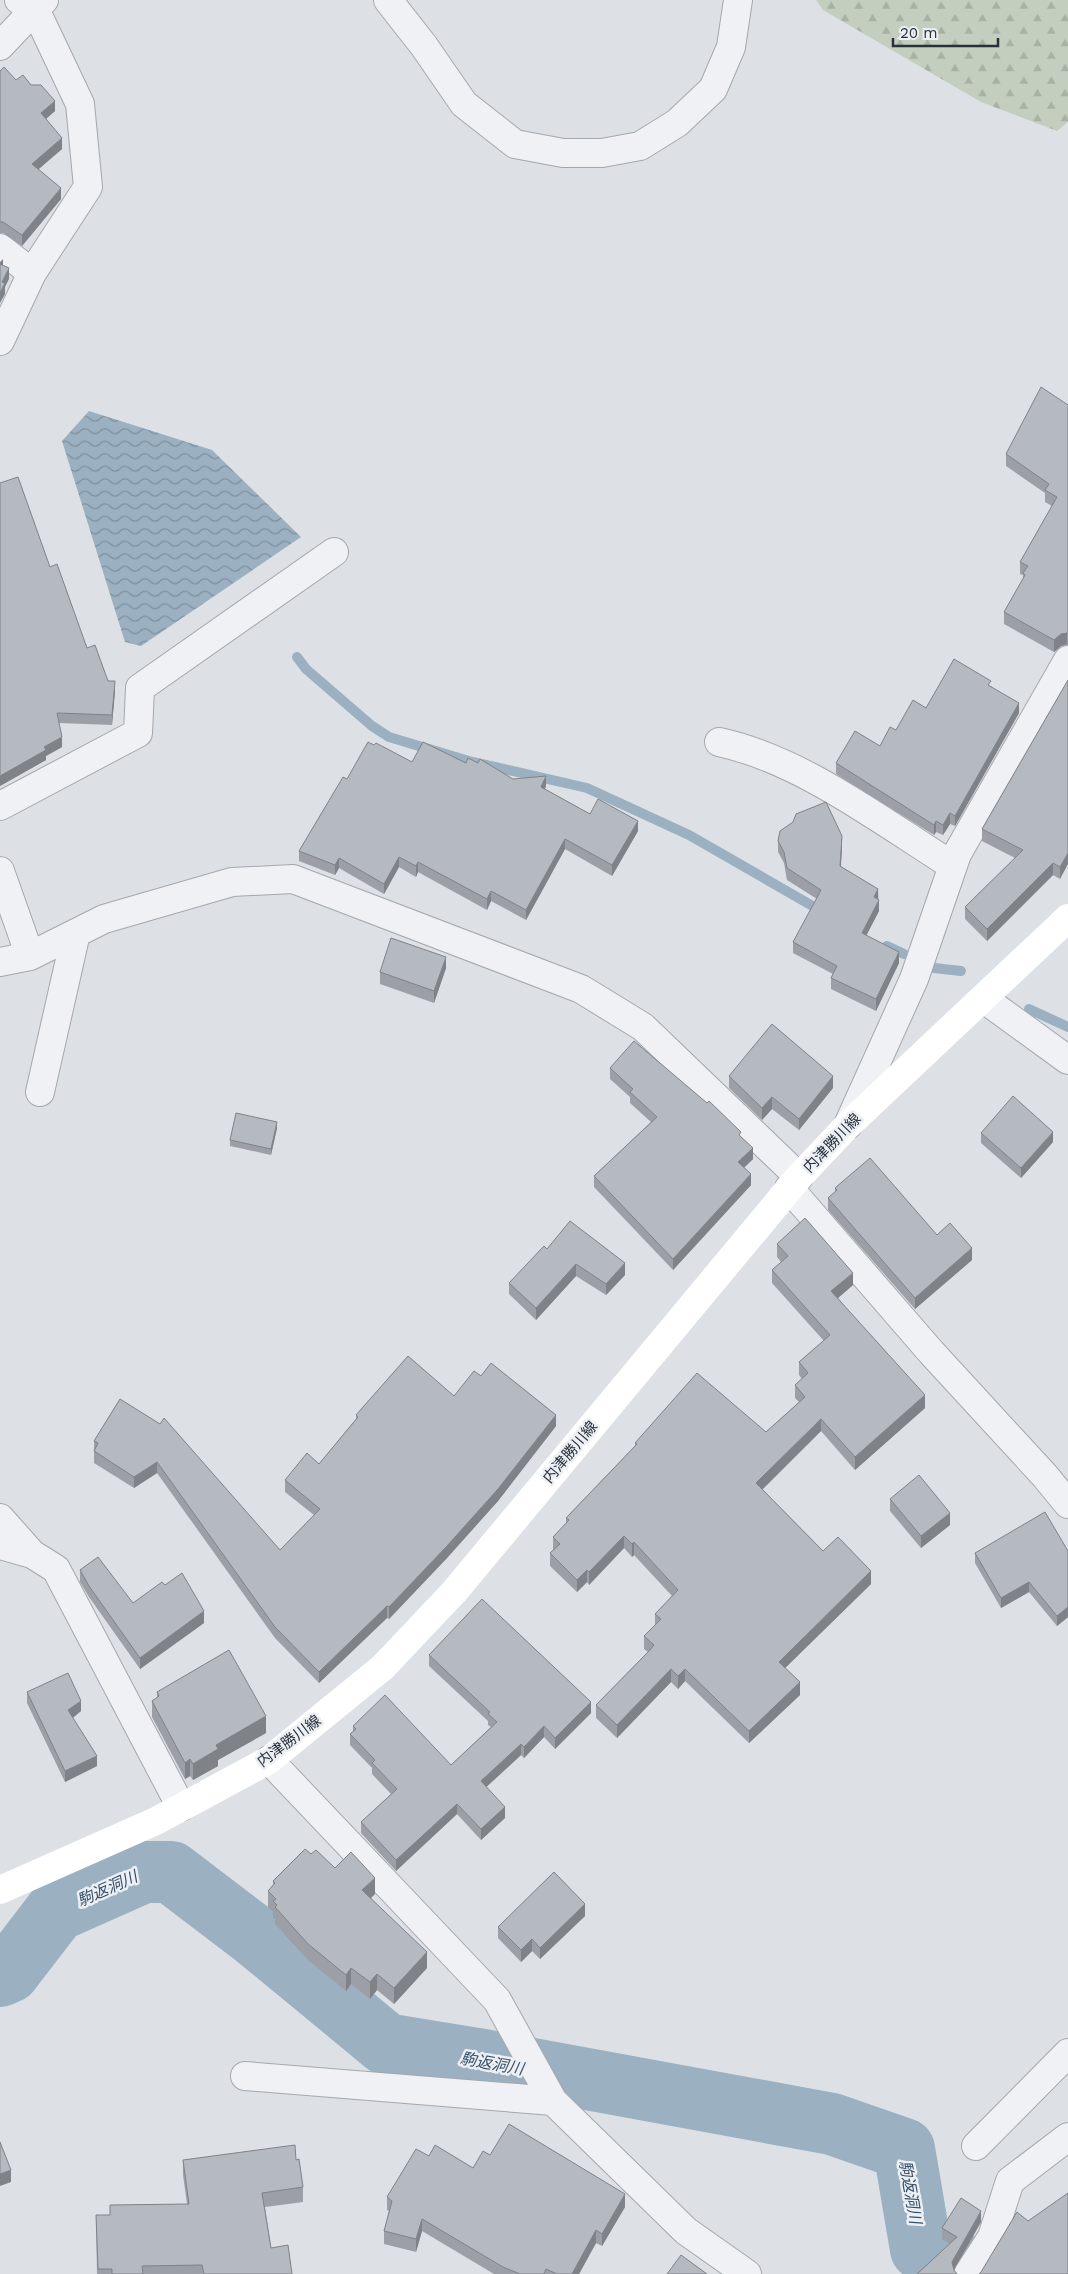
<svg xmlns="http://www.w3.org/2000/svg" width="1068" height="2274" font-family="'Work Sans','Noto Sans JP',sans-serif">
	<defs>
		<pattern id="forest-firs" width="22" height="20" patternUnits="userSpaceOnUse" patternTransform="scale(1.25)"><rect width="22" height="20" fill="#c4cebf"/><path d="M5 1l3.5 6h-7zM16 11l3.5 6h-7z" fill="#a8b1a5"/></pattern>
		<pattern id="water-waves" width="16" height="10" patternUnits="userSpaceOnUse" patternTransform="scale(1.25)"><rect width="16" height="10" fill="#9bb0c1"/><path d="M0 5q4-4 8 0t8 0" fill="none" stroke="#7e909e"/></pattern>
	</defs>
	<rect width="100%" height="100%" fill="#dde1e5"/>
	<path fill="url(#forest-firs)" d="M816,0h252v122l-11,9 -76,-29 -158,-92z"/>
	<path fill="url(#water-waves)" d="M89,411l123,39 89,87 -160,109 -16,-4 -63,-201z"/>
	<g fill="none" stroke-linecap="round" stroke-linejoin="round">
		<path stroke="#9bb0c1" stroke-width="10" d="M297,657l9,12 66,57 17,11 80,24 118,27 102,47 134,77
			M887,946l17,8
			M934,968l27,3
			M1029,1009l39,18"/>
		<path stroke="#9bb0c1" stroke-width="62" d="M0,1976l9,-4 47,-61 88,-39h27l84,64 131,108 98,16 348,64 72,25 17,100 65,25"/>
		<g stroke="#a3a8ae" stroke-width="30">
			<path id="minor" d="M0,46l35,-37
				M0,248l32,25
				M0,341l32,-68 56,-86 -8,-83 -45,-95 -16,-9
				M719,742c83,18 162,79 234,124
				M0,806l138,-73 2,-45 194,-136
				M0,871l30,85
				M0,962l30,-6 74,-37 128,-37 61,-3 288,110 62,38 156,150
				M984,999l84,61
				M40,1092l36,-159
				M848,1125l66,-146 43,-125 111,-194
				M789,1188l142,164 114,124 23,28
				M0,1518l32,36
				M0,1545l32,9 24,15 125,238
				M269,1760l228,240 56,101 133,130 61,43
				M245,2076l308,25
				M976,2146l92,-93
				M968,2274l24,-37 18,-56 58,-44"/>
		</g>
		<g stroke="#a3a8ae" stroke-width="30">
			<path id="tertiary" d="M388,0l36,46 40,58 51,40 48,9h39l38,-7 37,-23 36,-34 18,-42 7,-47
				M35,9l9,-9"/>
		</g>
		<use href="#minor" stroke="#eff1f4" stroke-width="28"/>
		<use href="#tertiary" stroke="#eff1f4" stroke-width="28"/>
		<path stroke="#fff" stroke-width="28" d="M0,1890l156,-69 113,-61 114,-93 71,-75 345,-415 49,-52 220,-207"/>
	</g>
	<path fill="#9ca0a6" d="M0,71l16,9 39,31 -9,8 16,30 -24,20 23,30 -39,47 -19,-13h-3z
		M1068,405v240l-7,1 -7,6 -50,-28v-12l19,-33v-4l-3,-1v-12l32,-56 -7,-4v-9l-39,-27v-12z
		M50,567l37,81 28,43 -3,34 -53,-2 3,24 -16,9v4l-46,26z
		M1068,680l-8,199 -7,-4 -66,66 -22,-22v-12l50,-49 -33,-17v-12z
		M991,686l28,27 -64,113 -5,-2 -7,11 -7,-3 -2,3 -98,-61v-11l44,-17 16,-16 30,-22z
		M412,762l54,1 47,16 33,7 -1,3 45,25 48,17 -26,45 -47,-27 -39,71 -35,-19 -4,9 -69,-38 -2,5 -17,-10 -15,27 -45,-26 -4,7 -36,-14v-10l48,-72z
		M778,841l64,6 -1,20 37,22 1,22 -13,24 33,28 -23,48 -45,-22v-11l2,-4 -40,-21v-11l24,-43 -30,-19 -3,-17 -6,-11z
		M446,968l-12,35 -54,-19v-12z
		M610,1068l131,69 12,22 -9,9 7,17 -78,85 -79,-83v-11l57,-54 -21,-19v-6l-20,-18z
		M729,1076l104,12 -34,42 -27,-21 -10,11 -33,-32z
		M277,1128l-6,27 -41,-9v-6z
		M981,1133l72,9 -32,36 -40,-35z
		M835,1188l102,47 35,25 -57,49 -87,-99v-12l7,-6z
		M777,1244l76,41 -15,13 87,110 -70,62 -34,-39 -59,58 61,62 48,33 -86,84 15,27 -51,48 -64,-62 -7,8 -7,-7 -54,56 -21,-20v-13l52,-53 -4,-3v-13l11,-11v-11l17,-18 -38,-41 -2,2 -8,-9 -35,37 -2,-3 -10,10 -27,-26v-13l3,-3v-13l13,-13v-6l69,-72v-3l131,-11 33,-30 -4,-4v-13l7,-6 -3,-4v-13l25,-21 -52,-58v-13l9,-8 -4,-5z
		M547,1249l78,26 -19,20 -30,-19 -40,44 -27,-26v-11z
		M481,1376l75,50 -58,75 -51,57 -58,61 -2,-1 -68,65 -44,-45 -118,-165 -23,15 -40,-25v-22l26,-42 160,151 34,-35 -29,-23v-12l34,-16 37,-45v-4l98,-19z
		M890,1499l60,26 -29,23 -31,-37z
		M1068,1551v66l-11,9 -28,-34 -28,16 -26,-45v-10z
		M80,1570l53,33 71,20 -64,46 -51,-72 -9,-15z
		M429,1655l162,58 -36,36 -11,-12 -20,21 -3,-3 -35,32 19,31 -24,22 -24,-26 -61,57 -35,-38v-11l30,-28 -19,-20v-6l-22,-23v-11l3,-2v-6l98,39 40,-38 -3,-2v-4l-59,-55z
		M27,1692l54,19 -8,7 24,48 -32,16 -38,-79z
		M157,1692l109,41 -48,27v6l-25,14 -3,-4 -5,3 -33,-62v-16l5,-3z
		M311,1854l64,40 -4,4 56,70 -33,36 -17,-14 -7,9 -19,-15 -5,7 -38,-31 -33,-36v-5l-2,-1v-6l-5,-5v-16l5,-6v-4z
		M585,1916l-45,43 -8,-8 -11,11 -23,-24v-11z
		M490,2155l135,52 -23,39 -6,-3 -17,31h-85l-72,-43 -6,21 -32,-8v-13l5,-20 -2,-1v-13l42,-41 44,12z
		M183,2160h113l7,27v15l-38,5 6,41 21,26h-195l-1,-59h14l77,-11 -4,-29z
		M981,2222l-27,48 -37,4 33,-30 -8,-5v-11z"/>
	<path fill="#7f8287" d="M55,101v10l-14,12v-10z
		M62,138v11l-30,26v-11z
		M61,188v11l-39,47v-11z
		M3,259v11l-3,3v-11z
		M9,268v11l-4,8v7l-5,9v-10l2,-11z
		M1067,632v12l-6,2 -7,6v-12l7,-6z
		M115,681v10l-3,34v-10z
		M1019,703v10l-64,113v-10z
		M62,737v10l-16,9v4l-46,26v-10l44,-29z
		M546,776v10l-5,12v-11z
		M950,813v11l-7,11v-10z
		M638,821v10l-26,45v-11z
		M936,821v11l-2,3v-10z
		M842,836v11l-2,30v-11z
		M565,839v10l-39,71v-10z
		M1068,853v11l-8,15v-12z
		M399,857v10l-15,27v-10z
		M339,858v10l-4,7v-10z
		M418,862v10l-2,5v-11z
		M1053,863v12l-66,66v-12z
		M878,889v11l-4,-3z
		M491,891v10l-4,9v-11z
		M879,900v11l-17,33v-11z
		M899,952v11l-23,48v-12z
		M446,957v11l-12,35v-12z
		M833,1076v12l-34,42v-11z
		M772,1097v12l-10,11v-12z
		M277,1122v6l-6,27v-6z
		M1053,1132v10l-32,36v-10z
		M753,1148v11l-15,14v-11z
		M751,1174v11l-78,85v-11z
		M972,1248v12l-57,49v-11z
		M625,1263v12l-19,20v-11z
		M576,1264v12l-40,44v-12z
		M853,1273v12l-22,19v-13z
		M925,1395v13l-70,62v-13z
		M556,1415v11l-58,75 -51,57 -58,61v-12z
		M821,1419v12l-65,65v-13z
		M157,1462v11l-23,15v-11z
		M950,1513v12l-29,23v-12z
		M624,1536v12l-35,37v-13z
		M634,1542v13l-2,2v-13z
		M587,1570v12l-10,10v-12z
		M871,1571v13l-92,90v-12z
		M1029,1582v10l-28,16v-10z
		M387,1606v12l-68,65v-11z
		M1068,1607v10l-11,9v-10z
		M204,1611v12l-64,46v-11z
		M671,1669v13l-54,56v-13z
		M685,1669v12l-7,8v-13z
		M800,1682v13l-51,48v-12z
		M81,1701v10l-13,10v-11z
		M591,1702v11l-36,36v-11z
		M266,1716v17l-48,27v6l-25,14v-16l23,-19z
		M544,1726v11l-20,21v-11z
		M521,1744v11l-40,37v-11z
		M97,1756v10l-32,16v-11z
		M190,1759v17l-5,3v-16z
		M457,1804v10l-61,57v-11z
		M505,1807v11l-24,22v-11z
		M375,1878v16l-13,12v-16z
		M585,1904v12l-45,43v-11z
		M532,1939v12l-11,11v-12z
		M427,1952v16l-33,36v-16z
		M351,1968v16l-5,7v-16z
		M377,1974v16l-7,9v-17z
		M11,2170v12l-11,4v-12z
		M625,2194v13l-23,39v-12z
		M981,2211v11l-29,51v-11z
		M422,2219v12l-6,21v-13z
		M596,2230v13l-17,31h-7z"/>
	<path fill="#b5bac1" stroke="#7f8287" d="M4,67l12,13 7,-5 8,10h10l14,16 -14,12 21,25 -30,26 29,24 -39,47 -19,-13h-3v-151z
		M0,264l9,4 -7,14 3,1 -5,10z
		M1041,387l27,18v228l-7,1 -7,6 -50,-28 21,-37 -2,-2 5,-7 -8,-4 37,-65 -12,-7 4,-6 -43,-30z
		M18,477l32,90 7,-3 30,84 8,-3 13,36h7l-3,34 -55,-2 5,24 -18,10 2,3 -46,26v-293z
		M954,659l37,22 -3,4 31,18 -64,113 -5,-3 -7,12 -7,-4 -2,4 -98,-62 19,-32 25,15 10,-19 6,3 17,-30 13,8z
		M1068,680v173l-8,14 -7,-4 -66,66 -22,-22 58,-57 -41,-21z
		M368,742l6,3 2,-2 36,19 11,-20 43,21 2,-5 10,5 2,-4 33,20 33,-3 -5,11 49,27 8,-15 40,22 -26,44 -47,-26 -39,71 -35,-19 -4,8 -69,-37 -2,4 -17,-9 -15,27 -45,-26 -4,7 -36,-14 44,-74 4,2z
		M826,802l16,34 -2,30 38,23 -4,8 5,3 -17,33 37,19 -23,47 -45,-21 6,-12 -44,-24 28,-52 -34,-22 -3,-16 -6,-11 2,-10 13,-9 3,-8z
		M391,938l55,19 -12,34 -54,-19z
		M772,1024l61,52 -34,43 -27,-22 -10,11 -33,-32z
		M634,1041l73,62 2,-2 32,31 -2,3 14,13 -15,14 13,12 -78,85 -79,-83 63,-59 -27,-25 3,-3 -23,-21z
		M1013,1096l40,36 -32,36 -40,-35z
		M236,1113l41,9 -6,27 -41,-9z
		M870,1158l67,77 13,-12 22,25 -57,50 -87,-100 9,-8 -2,-2z
		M805,1218l48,55 -22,18 94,104 -70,62 -34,-38 -65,64 67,68 15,-14 33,34 -92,91 21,20 -51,49 -64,-62 -7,7 -7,-7 -54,56 -21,-20 54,-55 4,-5 -10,-9 17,-17 -6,-5 23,-24 -44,-48 -2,2 -8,-8 -35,36 -2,-2 -10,10 -27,-27 10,-9 -7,-7 16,-17 -3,-2 71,-74 -2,-1 62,-70 69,59 39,-35 -10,-12 13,-12 -9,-11 31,-27 -58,-65 16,-14 -11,-12z
		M570,1221l55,42 -19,21 -30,-20 -40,44 -27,-25 35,-37 3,3z
		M408,1356l46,40 20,-25 7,5 10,-13 65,52 -58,74 -51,57 -58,61 -2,-1 -68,66 -44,-45 -118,-165 -23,15 -40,-26 4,-8 -4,-2 26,-42 40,25 4,-6 116,132 40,-41 -35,-29 22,-27 12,11 39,-47 -2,-2z
		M919,1475l31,38 -29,23 -31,-37z
		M1045,1512l23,39v56l-11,9 -28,-34 -28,16 -26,-45z
		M98,1557l35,46 29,-21 3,3 17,-12 22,38 -64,47 -51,-72 -9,-16z
		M482,1599l109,103 -36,36 -11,-12 -20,21 -3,-3 -40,37 24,26 -24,22 -24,-25 -61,56 -35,-38 36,-33 -25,-26 3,-3 -25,-26 6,-5 -3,-3 32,-31 66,70 46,-43 -9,-8 2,-2 -61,-57z
		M229,1650l37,66 -50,29 2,4 -25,15 -3,-5 -5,4 -33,-62 7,-5 -2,-4z
		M68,1673l13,28 -13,9 29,46 -32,15 -38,-79z
		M305,1849l6,5 5,-4 19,18 16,-16 24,26 -13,12 65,62 -33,36 -17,-14 -7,8 -19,-14 -5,7 -38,-31 -33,-37 2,-2 -4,-4 3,-2 -8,-8 7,-8 -2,-2z
		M554,1872l31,32 -45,44 -8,-9 -11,11 -23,-23z
		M509,2124l116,70 -23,40 -6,-4 -24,44h-15l-11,-5 -2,5h-24l-17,-7 -81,-48 -6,20 -32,-8 8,-30 -5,-4 29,-48 13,7 6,-11 38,23 10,-17 7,4z
		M0,2142l11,28 -11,4z
		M295,2145l1,15 3,-1 4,28 -41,6 9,55 17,-3 4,29h-88l-2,-9 -60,1 1,8h-31v-5h-14l-2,-54h14v-10l79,-1 -6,-44z
		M1068,2193v81h-89l2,-2 36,-60 11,9z
		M961,2198l20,13 -29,51 2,8 3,4h-40l40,-37 -15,-9z
		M681,2255l26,19h-40z"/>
	<g text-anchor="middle" stroke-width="5" stroke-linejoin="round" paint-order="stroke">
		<g font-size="15" fill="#28303a" stroke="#eceff3">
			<text transform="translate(832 1143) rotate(-46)" y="5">内津勝川線</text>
			<text transform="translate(570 1452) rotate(-50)" y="5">内津勝川線</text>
			<text transform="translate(289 1741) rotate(-37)" y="5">内津勝川線</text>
		</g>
		<g font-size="16" font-style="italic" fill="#375069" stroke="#eceff3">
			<text transform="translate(107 1888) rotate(-24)" y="6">駒返洞川</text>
			<text transform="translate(492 2063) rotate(10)" y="6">駒返洞川</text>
			<text transform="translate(911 2192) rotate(80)" y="6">駒返洞川</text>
		</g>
	</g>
	<path d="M893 38v8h105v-8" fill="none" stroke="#28303a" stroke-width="2.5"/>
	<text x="900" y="38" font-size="15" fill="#28303a" stroke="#eceff3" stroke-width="4" paint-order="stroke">20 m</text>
</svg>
